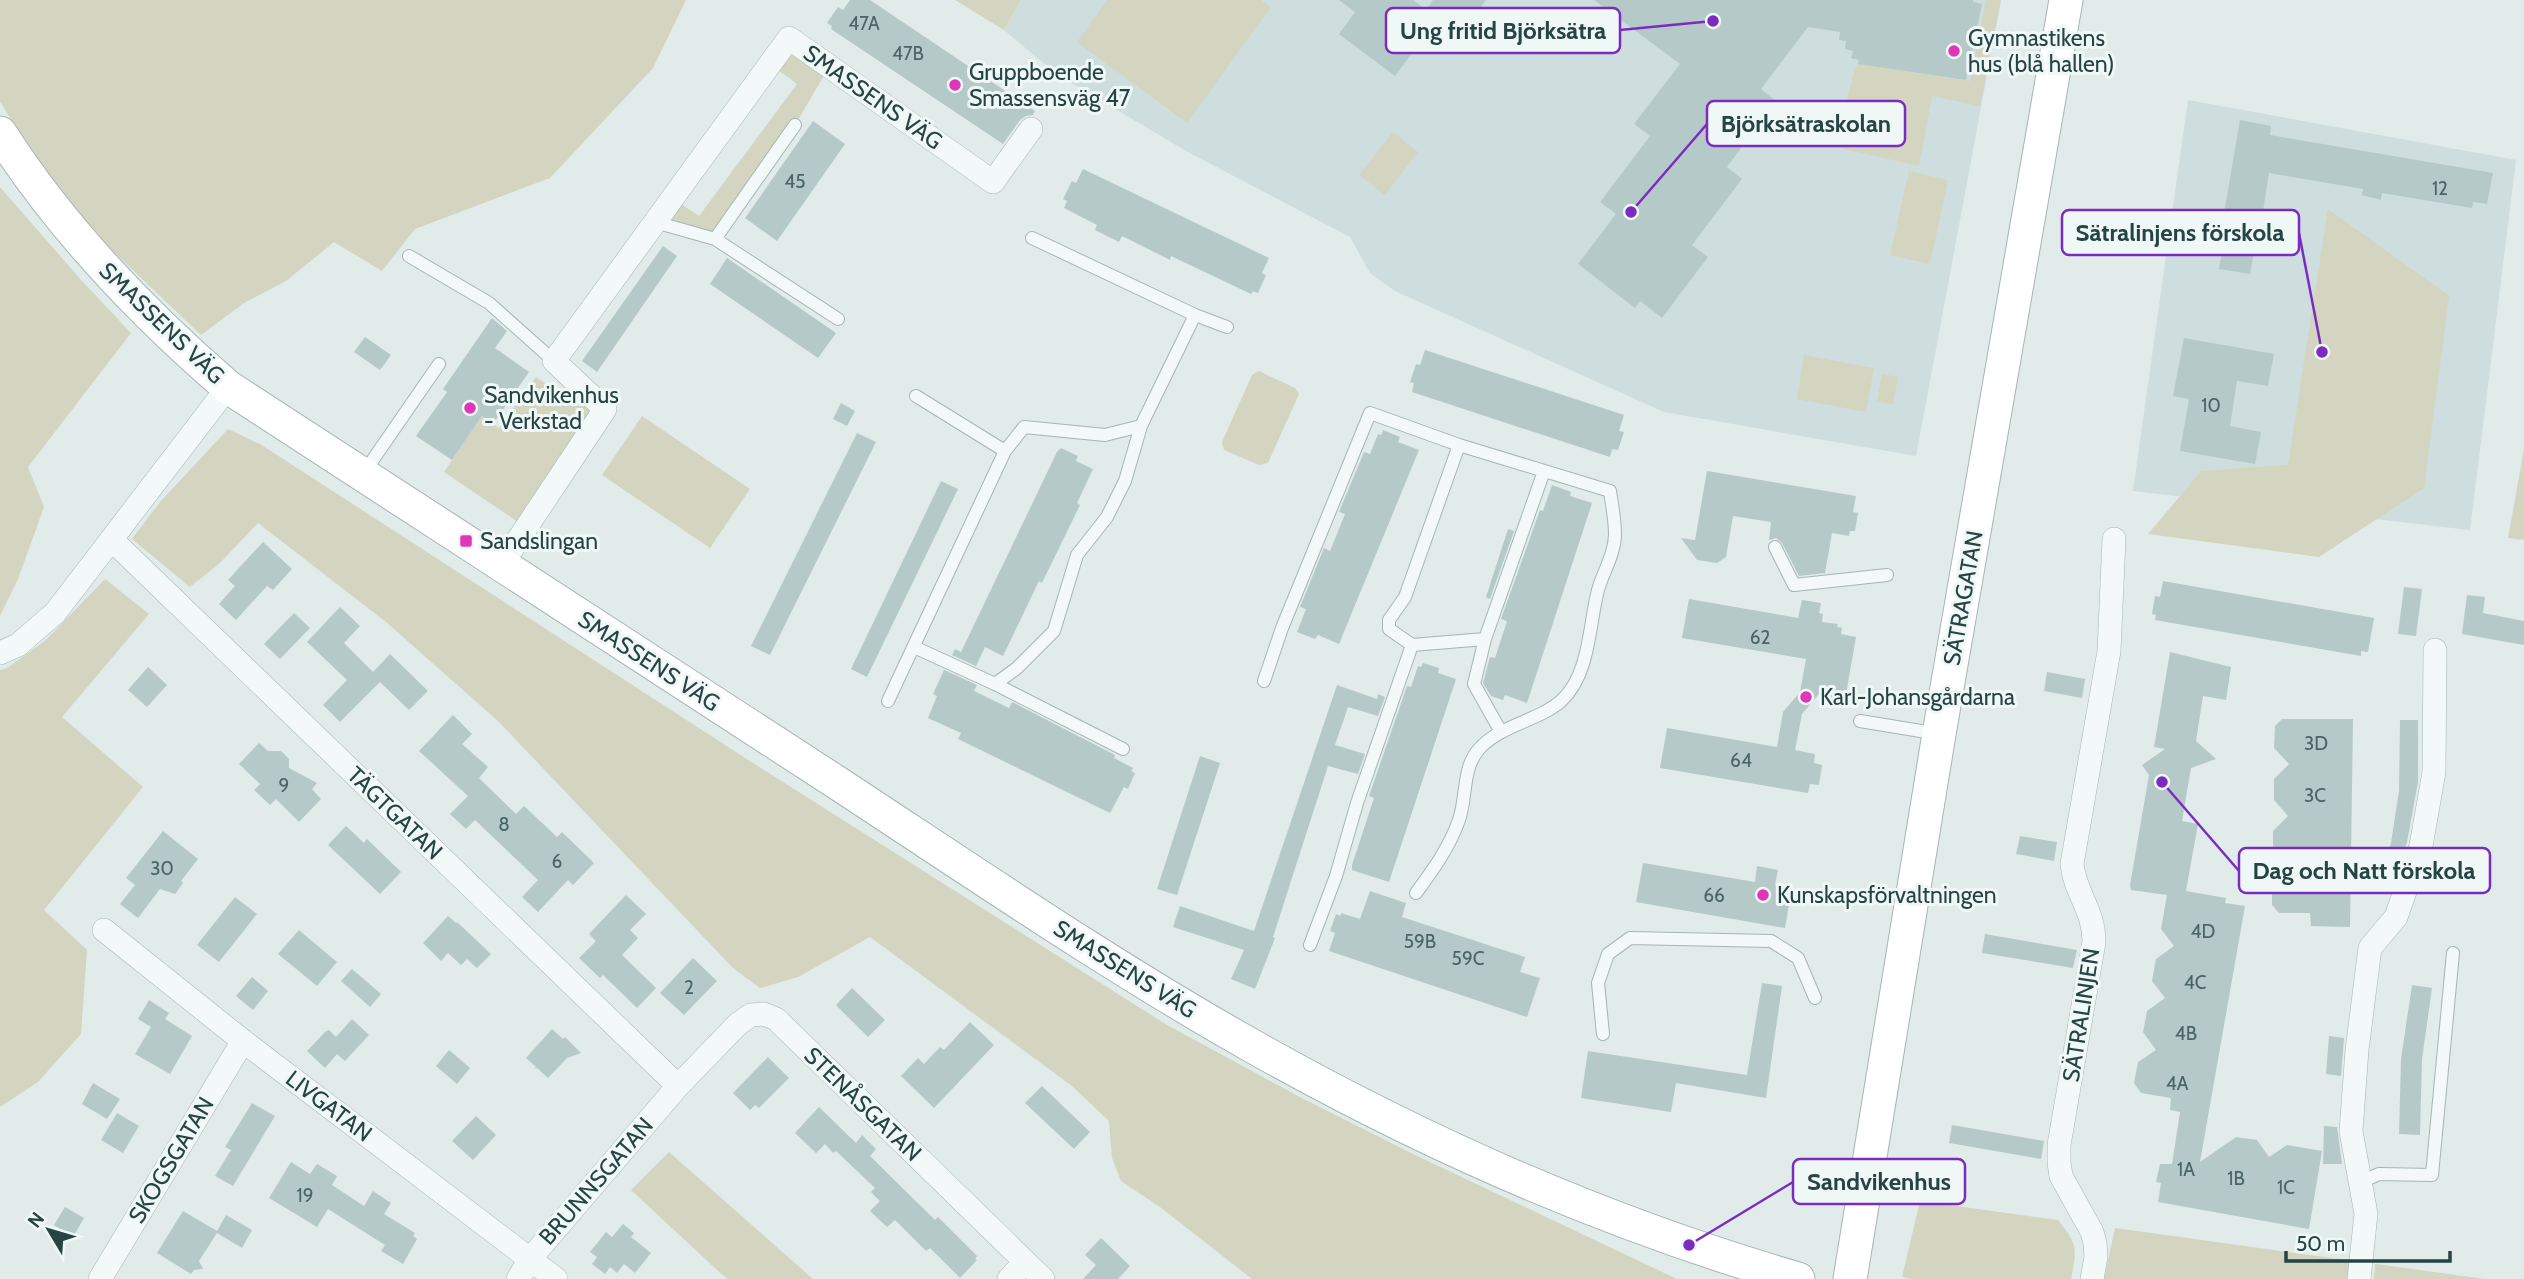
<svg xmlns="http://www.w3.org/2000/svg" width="2524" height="1279" font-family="Cabin,sans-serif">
	<rect width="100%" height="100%" fill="#e0ebea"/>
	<path fill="#cedddd" d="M1021,0h980l-85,456 -252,-44 -269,-121 -25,-18 -20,-36 -164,-86 -128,-76 -54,-45z
		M2188,100l328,60 -46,370 -337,-39z"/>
	<path fill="#d3d5c0" d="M0,0h686l-33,68 -103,110 -135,51 -33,42 -48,-29 -48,39 -42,22 -43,32 -143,-136 -58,-98z
		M955,0h66l-17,30z
		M1107,0h154l10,7 -84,116 -110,-81z
		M1986,0h15l-21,106 -48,-10 -13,70 -84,-19 19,-75 4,-8 112,17z
		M812,55l17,12 -34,58 -80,114 -60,-17 17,-24 27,18 98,-132 -28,-21 6,-7z
		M1393,132l25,20 -33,43 -26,-20z
		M1909,171l39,9 -18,84 -40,-9z
		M0,187l82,94 49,52 -103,134 16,40 -26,72 -18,37z
		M2328,209l121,87 -25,192 -105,69 -171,-23 53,-63 87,-6z
		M1804,355l70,13 -8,44 -69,-13z
		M1259,371l36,17 4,6 -31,69 -9,2 -35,-15 -2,-8 30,-67z
		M1882,374l16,3 -5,27 -16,-3z
		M536,377l41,29 11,-13 17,16 -78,119 -83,-56 38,-56 17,12z
		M642,416l108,73 -40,59 -108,-73z
		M228,429l32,15 496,321 411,260 131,71 115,58 264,125h-425l-92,-72 -39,-26 -9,-23 -3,-37 -37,-35 -202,-149 -72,40 -38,11 -27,-20 -235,-247 -112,-99 -128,-99 -38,40 -30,24 -58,-48 28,-37z
		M2524,449v91l-16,-2z
		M105,579l44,35 -87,103 81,70 -99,123 43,40 -6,84 -43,48 -38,25v-437l7,-2 38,-27z
		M669,1152l144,127h-85l-11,-9 -86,-80z
		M1920,1201l138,19c20,25 19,28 13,59h-159l-10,-2z
		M2115,1228l238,33 -4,18h-245z
		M2375,1264h1l109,15h-111z"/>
	<path fill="#b6c9c9" d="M850,0h20l165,111 -2,4 -7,1 -6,4 -17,24 -172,-115 1,-3 -5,-3 11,-16 5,3z
		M1339,0h74l13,10 7,-10h53l-40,53 -22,-16 -29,39 -56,-42 16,-22z
		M1594,0h379v2l9,2 -16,76 -108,-16 1,-4 -8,-2 2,-7 -8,-2 1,-8 -7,-1 1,-8 -32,-5 -47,62 15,12 -49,66 15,12 -50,66 16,12 -46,61 -22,-17 -5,7 -57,-44 38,-50 -16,-12 50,-66 -16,-12 46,-60z
		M2240,120l31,6 -1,9 223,38 -6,31 -14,-2 -1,6 -90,-15 -1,7 -19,-5 1,-6 -94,-16 -6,38 5,1 -4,29 -8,-2 -6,35 -31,-5 8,-49 -4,-1z
		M813,121l32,23 -68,97 -32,-23z
		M1083,169l186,89 -7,15 4,2 -8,18 -5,-2 -2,3 -80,-38 -1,4 -48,-24 -3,6 -24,-12 2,-5 -33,-17 3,-7 -4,-2 9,-18 4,2z
		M663,246l14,10 -80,116 -15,-11z
		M727,258l109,75 -18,25 -108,-74z
		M492,318l15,13 -12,17 34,24 -36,52 -11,-8 -30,44 -36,-24 31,-44 -4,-3z
		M365,337l26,18 -11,15 -26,-18z
		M2184,338l90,16 -6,32 -31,-5 -7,45 31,6 -6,32 -75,-13 9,-52 -16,-3z
		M1425,350l199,65 -5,16 5,1 -6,18 -6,-1 -2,8 -198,-65 2,-9 -4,-1 6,-18 4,1z
		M841,403l14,8 -8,15 -14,-7z
		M1383,430l17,7 -2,5 21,8 -80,194 -21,-9 -3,4 -18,-7 9,-23 -6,-2 24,-59 6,3 15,-37 -6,-2 25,-60 6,2 8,-20 3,1z
		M857,433l19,9 -106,213 -19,-9z
		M1061,448l17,8 -2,5 17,8 -16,34 3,2 -38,78 -3,-2 -36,75 -18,-9 -9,19 -24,-11 3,-6 6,3 96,-200z
		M1707,471l149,25 -3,16 5,1 -3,18h-5l-1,5 -17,-3 -7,40 -26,3 -17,-33 -6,-5 -7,2 2,-18 -38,-6 -7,41 -9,6 -20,-3 -16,-22 14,2z
		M941,481l17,8 -91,188 -16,-8z
		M1552,485l19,7 -1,4 22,7 -65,200 -22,-8 -2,5 -12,-4 -8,-13 7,-26 5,1 12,-37 -6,-2 39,-109 3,1z
		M1508,529l6,2 -24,68 -4,-2z
		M263,542l29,27 -19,21 -6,-4 -31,34 -17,-16 16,-18 -7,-6z
		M2163,581l211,37 -6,34 -7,-1v5l-206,-36 1,-5 -4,-1 3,-18 5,1z
		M2404,587l18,2 -6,47 -18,-2z
		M2467,595l18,2 -2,16 41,8v24l-62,-11z
		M1689,599l109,19 4,-18 19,3 -2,10 4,1 -1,8 16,2 -1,3 5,1 -1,6 15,3 -11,63 -27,-5 -16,19 -7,36 20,4 -1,9 8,2 -3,20 -9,-1 -2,9 -148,-25 7,-40 110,19 6,-35 17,-20 6,-33 -124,-21z
		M340,607l20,19 -16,17 29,29 17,-18 38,37 -19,19 -29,-28 -40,40 -17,-17 24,-25 -40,-38z
		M294,613l16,15 -30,31 -16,-15z
		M2170,652l61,15 -5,33 -23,-4 -7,45 20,18 -25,9 -9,53 16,3 -12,67 40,7 -1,5 20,3 -45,256 36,-25 21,3 12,17 18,-12 35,6 -13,78 -151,-27 3,-19 -5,-1 4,-18h12l8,-52 -10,-2 1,-12 -30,-5 -7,-10 4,-21 18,-12 -13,-18 4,-21 18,-13 -13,-17 4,-22 18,-13 -13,-17 6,-34 -36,-5 -1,-5 19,-110 -7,-10 23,-16 -11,-2z
		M1423,663l16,5 -1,5 18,6 -67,203 -37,-12v-5l22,-67 -5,-2 38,-110 4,1 7,-21 3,1z
		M148,667l19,18 -20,22 -19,-17z
		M944,670l33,15 -3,6 35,17 3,-6 103,53 -1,3 19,10 -2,3 4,2 -7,16 -4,-2 -14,26 -152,-74 3,-6 -33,-15 9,-22 -4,-2z
		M2047,672l38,7 -3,19 -38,-7z
		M1337,685l40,14 1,-5 7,3 -7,19 -30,-9 -13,38 30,9 -7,20 -30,-8 -55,171 2,1 -20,51 -24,-10 13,-29 -71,-23 7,-21 74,25z
		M453,715l19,19 -10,10 26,23 -9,11 37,36 8,-8 33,31 5,-5 32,31 -21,22 -5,-5 -30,32 -16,-15 16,-17 -63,-60 -9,9 -16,-15 18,-18 -49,-45z
		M2282,719h71l-3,208 -39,-1 -1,-13h-31l-7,-8v-21l15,-16 -14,-15v-22l15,-15 -14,-16v-21l15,-15 -15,-16 1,-22z
		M2400,720h18v62l-11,60 -17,49 -12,-4 13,-44 8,-52z
		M259,743l9,8h13l8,8v9l28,15 -5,6 9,10 -22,23 -23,-23 -6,6 -16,-15 6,-6 -21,-20z
		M1200,756l20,7 -43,132 -20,-6z
		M346,826l18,17 3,-4 34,33 -21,22 -52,-49z
		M163,831l35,28 -17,22 2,2 -8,11 -15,-5 -22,29 -18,-14 15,-19 -9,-7z
		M2020,836l37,6 -3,19 -38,-7z
		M1643,863l112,19 2,-16 21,4 -3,15 17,3 -7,40 -149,-26z
		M1370,891l36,12 -4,14 123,40 -5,15 20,6 -13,39 -198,-66 6,-18 -5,-2 6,-17 5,2v-3l19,6z
		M626,895l20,19 -16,16 8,8 -16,17 34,33 -19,20 -34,-33 -3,3 -21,-20 17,-17 -7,-7z
		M235,897l22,17 -38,48 -22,-17z
		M448,916l8,7 1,-1 34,32 -14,14 -10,-9 -6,6 -13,-12 -7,8 -18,-18z
		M299,930l38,32 -20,24 -39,-32z
		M1985,934l92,16 -4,18 -91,-15z
		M693,958l24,23 -33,34 -24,-22z
		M352,969l29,25 -11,13 -29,-26z
		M252,977l16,14 -15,19 -17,-14z
		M1762,983l20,3 -16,112 -90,-15 -5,29 -90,-14 7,-47 159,24z
		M2412,985l20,3 -10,71 -2,76 -21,-1 2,-75z
		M852,988l33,32 -17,17 -32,-32z
		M149,1000l20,13 -4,6 27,17 -22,38 -35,-20 16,-27 -13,-8z
		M352,1019l17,16 -24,26 -8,-7 -12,14 -18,-17 18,-19 4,-2 7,7z
		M970,1022l24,23 -60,63 -33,-32 17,-18 6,6 16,-17 4,3z
		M552,1029l11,10 2,-2 16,16 -14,5 -19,20 -11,-10 -3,1 2,-2 -10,-9z
		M2329,1036l15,2 -3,38 -15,-2z
		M449,1050l21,18 -13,16 -21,-18z
		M768,1057l21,21 -30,30 -4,-3 -5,5 -17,-17z
		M93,1083l27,16 -13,20 -25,-15z
		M1042,1086l48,46 -16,17 -49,-46z
		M252,1103l23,13 -42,70 -18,-10 16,-26 -6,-3z
		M819,1107l37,36 6,-8 14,14 -6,7 65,64 3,-3 39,39 -2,3 2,1 -17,18 -30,-30 -4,3 -31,-31 -8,7 -17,-16 10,-10 -9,-9 4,-4 -39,-37 -3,2 -8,-9 -9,9 -21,-20z
		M117,1113l22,13 -16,27 -22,-13z
		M476,1116l20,19 -23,25 -21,-19z
		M1952,1125l92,16 -3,18 -92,-16z
		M2324,1126l13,1 5,37h-19z
		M291,1162l19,12 7,-10 20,12 -5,9 32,21 9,-15 18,12 -7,11 31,19 -2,3 4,3 -14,25 -22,-13 4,-6 -57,-36 -11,18 -48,-29z
		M65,1207l19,11 -11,19 -19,-12z
		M183,1211l34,20 9,-16 26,15 -10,18 -25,-15 -18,28 4,8 -9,1 -3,4 -34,-21z
		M623,1224l11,9 -3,4 20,16 -16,20 -11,-9 -7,9 -7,-6 -5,7 -13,-10 5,-7 -7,-5 16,-20 6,5z
		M1101,1238l29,28 -12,13h-35l13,-14 -11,-10z"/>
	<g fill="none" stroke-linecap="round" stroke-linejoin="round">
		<g stroke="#a4b6b5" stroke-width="14">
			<path id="lane" d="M655,222l60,17 123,80
				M1032,238l163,77 32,12
				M715,239l80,-114
				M409,256l80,47 65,58
				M916,396l89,55
				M1459,445l-54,152 -16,23v9l23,16 73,-6 59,-168
				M363,474l76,-110
				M1775,547l19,38 93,-10
				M1485,639l-11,45 27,48
				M914,647l81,37 22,-16 37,-37 23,-76 30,-38 18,-36 16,-55 54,-111
				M1264,681l18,-53 88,-215 89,32 151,46c2,14 5,29 5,43 0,20 -12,38 -17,56 -9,34 -8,84 -36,110 -21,20 -62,25 -83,49 -17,19 -12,48 -20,71 -10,28 -26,50 -43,73
				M995,684l128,65
				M888,701l117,-250 19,-24 81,8 36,-9
				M1860,721l79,13
				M1310,945l26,-69 21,-73 55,-158
				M1603,1034l-5,-51 10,-29 22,-16 141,3 27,17 17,40
				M2361,1182l18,-8 53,1 21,-222"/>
		</g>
		<g stroke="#a4b6b5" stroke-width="24">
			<path id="street" d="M112,540l566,546
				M502,564l103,-155 -51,-48 235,-323 204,144 38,-53
				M0,653l18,-8 37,-32 173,-226
				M104,930l139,111 313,238
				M100,1279l143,-238
				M518,1279l12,-20 148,-173 60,-62 13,-9 13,-1 12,5 267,260
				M1009,1279l16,-17
				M2092,1279l4,-22 -1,-14 -3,-11 -31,-56 -2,-14v-17l35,-203c0,-33 -19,-48 -22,-78l37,-213 5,-112
				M2359,1279l7,-65 -15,-83 6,-81 13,-102 26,-31 25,-71 13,-74 1,-122"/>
		</g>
		<g stroke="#a4b6b5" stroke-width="35">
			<path id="secondary" d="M0,133c62,97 141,179 228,254 204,132 408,264 611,397 137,90 273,183 415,263 172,97 354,177 544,232
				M1850,1279l89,-545 127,-734"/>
		</g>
		<use href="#lane" stroke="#f3f8f8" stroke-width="12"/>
		<use href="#street" stroke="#f3f8f8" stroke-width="23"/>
		<use href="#secondary" stroke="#fff" stroke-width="33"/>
	</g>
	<g fill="#de37b8" stroke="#f0f8f7" stroke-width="2.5">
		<circle cx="1954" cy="51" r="7"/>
		<circle cx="955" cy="85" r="7"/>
		<circle cx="470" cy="408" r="7"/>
		<rect x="459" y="534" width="14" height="14" rx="3.5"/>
		<circle cx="1806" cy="697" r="7"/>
		<circle cx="1763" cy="895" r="7"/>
	</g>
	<g text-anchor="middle" stroke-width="6" stroke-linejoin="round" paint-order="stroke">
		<g font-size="19" fill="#4a6565">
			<text x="864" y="30">47A</text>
			<text x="908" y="60">47B</text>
			<text x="795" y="188">45</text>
			<text x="2440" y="195">12</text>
			<text x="2211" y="412">10</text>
			<text x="1760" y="644">62</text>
			<text x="2316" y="750">3D</text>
			<text x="1741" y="767">64</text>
			<text x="284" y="792">9</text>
			<text x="2315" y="802">3C</text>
			<text x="504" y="831">8</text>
			<text x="557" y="868">6</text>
			<text x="162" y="875">30</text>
			<text x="1714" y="902">66</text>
			<text x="2203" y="938">4D</text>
			<text x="1420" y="948">59B</text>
			<text x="1468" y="965">59C</text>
			<text x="2195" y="989">4C</text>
			<text x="689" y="994">2</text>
			<text x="2186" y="1040">4B</text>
			<text x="2177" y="1090">4A</text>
			<text x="2186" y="1176">1A</text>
			<text x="2236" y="1185">1B</text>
			<text x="2286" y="1194">1C</text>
			<text x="305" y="1202">19</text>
		</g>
		<g font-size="23" fill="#264444" stroke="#f0f8f7" text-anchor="start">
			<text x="1968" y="46">Gymnastikens<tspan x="1968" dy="26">hus (blå hallen)</tspan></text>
			<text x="969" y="80">Gruppboende<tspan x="969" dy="26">Smassensväg 47</tspan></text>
			<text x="484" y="403">Sandvikenhus<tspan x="484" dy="26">- Verkstad</tspan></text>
			<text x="480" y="549">Sandslingan</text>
			<text x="1820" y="705">Karl-Johansgårdarna</text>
			<text x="1777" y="903">Kunskapsförvaltningen</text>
		</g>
		<g font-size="23" fill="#264444" stroke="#f0f8f7">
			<text transform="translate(873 97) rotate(35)" y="8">SMASSENS VÄG</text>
			<text transform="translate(162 323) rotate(44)" y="8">SMASSENS VÄG</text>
			<text transform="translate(1963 598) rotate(-80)" y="8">SÄTRAGATAN</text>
			<text transform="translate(649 661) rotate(33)" y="8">SMASSENS VÄG</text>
			<text transform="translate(395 813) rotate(44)" y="8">TÄGTGATAN</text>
			<text transform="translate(1125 969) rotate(32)" y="8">SMASSENS VÄG</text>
			<text transform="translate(2081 1015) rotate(-81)" y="8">SÄTRALINJEN</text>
			<text transform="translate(863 1104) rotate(44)" y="8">STENÅSGATAN</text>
			<text transform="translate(329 1106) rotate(37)" y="8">LIVGATAN</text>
			<text transform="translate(171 1160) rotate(-59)" y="8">SKOGSGATAN</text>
			<text transform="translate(596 1181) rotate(-49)" y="8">BRUNNSGATAN</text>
		</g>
	</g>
	<path fill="none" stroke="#7b2cbf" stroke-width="2.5" d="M1713 21L1620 30M1631 212L1707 124M2322 352L2299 233M2162 782L2239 871M1689 1245L1793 1182"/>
	<g fill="#7b2cbf" stroke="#f0f8f7" stroke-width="2.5">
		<circle cx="1713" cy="21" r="7"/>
		<circle cx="1631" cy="212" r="7"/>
		<circle cx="2322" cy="352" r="7"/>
		<circle cx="2162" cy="782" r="7"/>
		<circle cx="1689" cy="1245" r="7"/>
	</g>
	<g fill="#f0f8f7" stroke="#7b2cbf" stroke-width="2.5">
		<rect x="1386" y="8" width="234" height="45" rx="7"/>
		<rect x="1707" y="101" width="198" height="45" rx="7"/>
		<rect x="2062" y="210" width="237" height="45" rx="7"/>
		<rect x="2239" y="848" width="251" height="45" rx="7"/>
		<rect x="1793" y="1159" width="172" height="45" rx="7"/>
	</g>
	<g font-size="24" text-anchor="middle" font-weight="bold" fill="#264444">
		<text x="1503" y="39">Ung fritid Björksätra</text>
		<text x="1806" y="132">Björksätraskolan</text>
		<text x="2180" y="241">Sätralinjens förskola</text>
		<text x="2364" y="879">Dag och Natt förskola</text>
		<text x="1879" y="1190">Sandvikenhus</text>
	</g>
	<g transform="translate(49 1230) rotate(308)" stroke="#f0f8f7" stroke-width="5" paint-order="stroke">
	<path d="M0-5L12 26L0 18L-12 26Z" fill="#264444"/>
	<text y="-10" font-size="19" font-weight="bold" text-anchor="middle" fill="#264444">N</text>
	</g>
	<path d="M2286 1251v10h164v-10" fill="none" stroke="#264444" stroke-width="3.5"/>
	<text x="2296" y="1251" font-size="21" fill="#264444" stroke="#f0f8f7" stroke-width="5" paint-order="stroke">50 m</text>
</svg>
